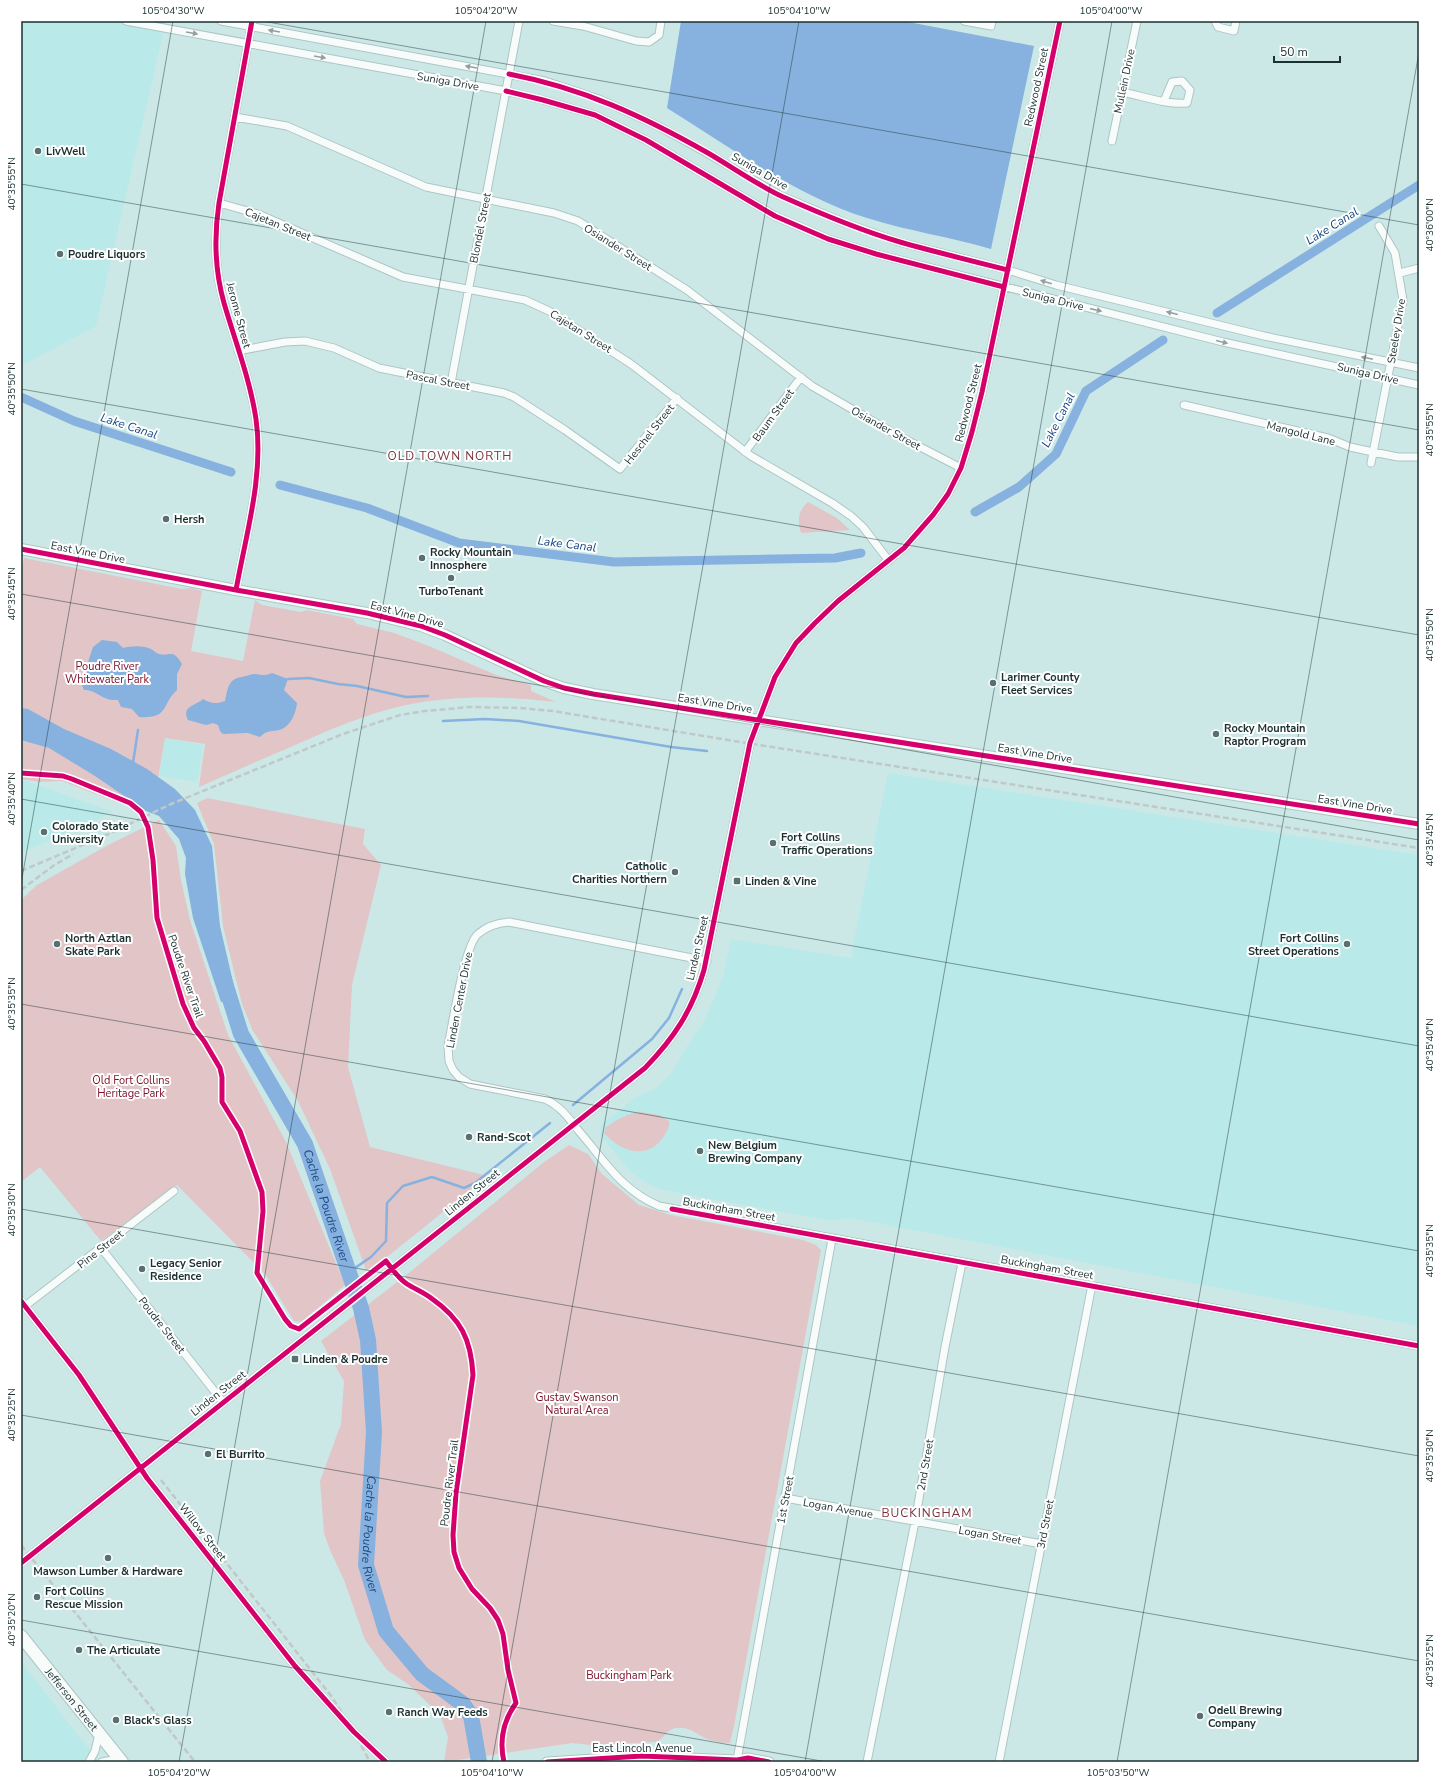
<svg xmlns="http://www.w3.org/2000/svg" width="1440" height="1783" font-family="'Nunito Sans',sans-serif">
	<rect width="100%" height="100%" fill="#cbe8e7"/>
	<path fill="#b9e9e8" d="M21,21h145l-70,305 -75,40z
		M165,738l38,7 -6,37 -38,-6z
		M888,773l531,82v471l-569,-108 -18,3 -169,-31 -15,-6 -17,-12 -31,-37 3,-12 33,-26 19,-8 14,-13 9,-13 2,-6 24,-36 11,-24 8,-21 8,-37 121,19 2,-18z
		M21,779l92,33 -92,41z
		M21,1661l59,77 21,24h-80z"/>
	<path fill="#e2c5c7" d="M808,502l29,16 13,12 -49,3c-4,-13 -3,-22 7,-31z
		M24,558l158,31 9,-1 11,3 -11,60 52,10 12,-61 7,5 39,7 6,-2 46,9 4,5 37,9 35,13 67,29 35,10v6l25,11c-52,-6 -103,-7 -154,4 -35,8 -68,22 -100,36 -35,15 -69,30 -103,45l6,-43 -40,-6 -9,52 -10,11 -20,5 -64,-25 -23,1 -18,-3v-206z
		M207,798l158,31 -2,15 18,21 -29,120 -4,82 22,80 118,29 -121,97 -37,-104 -32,-68 -45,-70 -11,-27 -19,-78 -9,-82 -17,-41z
		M159,820l17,26 5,34 9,40 38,115 58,107 59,143 -44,37 -7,-1 -29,-47 -88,-89 -76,56 -61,-74 -19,15v-282l16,-15 71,-40z
		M641,1112l18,3 10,6c1,6 -2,10 -5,15 -16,25 -43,16 -60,-3l2,-6c11,-7 21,-14 35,-15z
		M569,1145l19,9 14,20 37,31 32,10 132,25 13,5 5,5 -87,476 -4,17c-8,0 -19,-2 -27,-6 -9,-5 -15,-10 -26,-9 -12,1 -12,12 -22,14l-65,3 -18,-2 -128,19 4,-25 -8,-22 -31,-30 -22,-15 -22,-30 -21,-60 -14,-30 -6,-17 -4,-52 21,-57 3,-43 -23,-40 89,-69 134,-110z"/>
	<path fill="#87b1de" d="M681,21h222l131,25 -43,203c-40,-12 -83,-18 -124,-31 -72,-23 -136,-70 -200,-110z
		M102,640l15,2 6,6c8,-2 20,-3 28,1 2,1 5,4 8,5 12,3 13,-6 23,10l-5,10v16c-16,14 -7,29 -38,27l-7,-8 -11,-2 -3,-7c-17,1 -20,-10 -34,-10l-3,-7 12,-36z
		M272,673l16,6 -4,11 13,13c-1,9 -5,20 -13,25 -8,5 -16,0 -24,9l-12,-4 -25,1 -3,-3 -2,-6 -5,-2 -7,2 -18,-5c-7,-14 8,-14 15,-21 8,5 14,5 22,2 3,-13 3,-22 17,-24 5,-1 9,-3 13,-3 7,1 10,2 17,-1z
		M21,708l7,1 36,20 47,20 36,20 28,20 20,21 17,36 8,80 17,73 -16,3 -28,-84 -8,-44 1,-16 -7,-19 -20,-23 -13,-5 -51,-35 -46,-28 -28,-8z"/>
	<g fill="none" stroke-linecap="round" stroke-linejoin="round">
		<path stroke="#87b1de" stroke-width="2.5" d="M288,679l21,-1 29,6 19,2 49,11 22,-1
			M443,721l42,-2 34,2 152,26 36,4
			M133,763l5,-33
			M573,1105l79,-66 17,-21 13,-29
			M349,1272l22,-15 15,-16 1,-38 16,-17 29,-9 32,11 11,-5 75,-60"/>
		<path stroke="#87b1de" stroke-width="9" d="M1217,313l202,-128
			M21,397l53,24 157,51
			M280,485l87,23 92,35 155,19 221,-4 26,-5
			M975,512l44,-25 37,-33 30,-63 77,-51"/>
		<path stroke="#87b1de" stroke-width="16" id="s1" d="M224,980l17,54 64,110 56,164 7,32 6,92 -8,133 20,66 36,43 41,30 8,12 8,46"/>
		<g stroke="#afc5c5" stroke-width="9">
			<path id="minor" d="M126,21l380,70 37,9 52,15 51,25 129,76 53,23 48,15 347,88 196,43
				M221,21l324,60 54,18 59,27 49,27 72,42 66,28 54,19 109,28 48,15 208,51 155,32
				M553,21l30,5 53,15 13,1 10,-7 2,-14
				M964,21l27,5 1,-5
				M1215,21l3,6 16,4 2,-10
				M1122,92c21,4 44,13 65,11l3,-13 -8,-9 -10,1 -8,19
				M235,117l52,9 139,61 128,26 24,8 109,69 125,96 83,48 66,34
				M1112,141l25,-120
				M219,203l39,11 145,63 122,23 24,11 82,53 120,92 81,47 19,13 12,11 26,34
				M1400,273l19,-5
				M238,351l47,-9 20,-1 29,7 45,20 125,25 10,4 51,33 55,39 57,-71
				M451,383l68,-362
				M1184,405l144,33 22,9 23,5 25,5h21
				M745,452l56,-75
				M1371,463l32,-163 -8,-47 -16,-27
				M236,590c10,-56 28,-114 20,-171 -6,-40 -21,-78 -32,-116 -9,-32 -10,-67 -5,-100l33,-182
				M707,961l-198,-39c-12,1 -22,4 -31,12 -14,12 -25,89 -30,112l1,15 4,9 6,7 11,7 75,15c15,7 23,18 33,31 26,30 43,60 81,76l760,140
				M101,1248l122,154
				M21,1301l58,74 68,103 148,188 59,66 32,30
				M25,1306l149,-115
				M785,1498l257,46
				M21,1563l624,-495c29,-30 47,-57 59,-98l46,-227 25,-66 21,-34 19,-20 23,-22 66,-53 29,-33 15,-21 13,-26 11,-36 10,-40 78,-371
				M737,1760l95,-521
				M89,1762l6,-11 4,-17
				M102,1762l11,-2 9,2
				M867,1762l48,-240 30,-175 17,-84
				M999,1762l93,-477"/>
		</g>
		<g stroke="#afc5c5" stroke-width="11">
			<path id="tertiary" d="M547,1762l95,-6 95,4 11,-2 21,4"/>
		</g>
		<g stroke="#afc5c5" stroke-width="12">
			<path id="secondary" d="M21,549l215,41 131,23 54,13 24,9 99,46 20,7 29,6 826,130"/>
		</g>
		<g stroke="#afc5c5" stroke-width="14">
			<g id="trunk">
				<path id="s2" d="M21,1636l101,126"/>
			</g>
		</g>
		<use href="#minor" stroke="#f7fcfb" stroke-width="7"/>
		<use href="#tertiary" stroke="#f7fcfb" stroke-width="9"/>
		<use href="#secondary" stroke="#f7fcfb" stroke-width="10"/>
		<use href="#trunk" stroke="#f7fcfb" stroke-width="12"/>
		<path stroke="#c0c9c8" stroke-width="2.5" stroke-dasharray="6 3" stroke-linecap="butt" d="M21,871l90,-38 60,-29 172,-70 57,-19 25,-4 45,-4 50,1 33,3 187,31 679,106
			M21,890l32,-24 20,-12
			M161,1480l171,217 22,35 16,30
			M21,1545l174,217"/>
		<g stroke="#fff" stroke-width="8">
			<path id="cycleway" d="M509,74c73,14 134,42 199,79 24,14 48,31 73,43 38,17 78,34 119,46 35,10 72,19 108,28
				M506,91l37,9 52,15 51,25 129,76 53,23 48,15 128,33
				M21,549l215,41 131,23 54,13 24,9 99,46 20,7 29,6 826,130
				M236,590c10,-56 28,-114 20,-171 -6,-40 -21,-78 -32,-116 -9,-32 -10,-67 -5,-100l33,-182
				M21,773l42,3 9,3 58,24 11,9 7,15 5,33 4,58 26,86 11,24 10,13 16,27 2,9v25l18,29 22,61 1,19 -6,62 28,46 6,7 8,3 87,-68c6,8 12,17 21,23 8,5 16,8 24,14 30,21 40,41 42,77l-17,118 -3,42 1,17 5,16 13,21 18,19 8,12 5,14 5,36 8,33c-13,18 -17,37 -12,59
				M672,1209l747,137
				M21,1301l58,74 68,103 148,188 59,66 32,30
				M21,1563l624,-495c29,-30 47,-57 59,-98l46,-227 25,-66 21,-34 19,-20 23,-22 66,-53 29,-33 15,-21 13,-26 11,-36 10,-40 78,-371
				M547,1762l95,-6 95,4 11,-2 21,4"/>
		</g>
		<use href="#cycleway" stroke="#d6006c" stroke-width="5"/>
	</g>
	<defs><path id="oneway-solid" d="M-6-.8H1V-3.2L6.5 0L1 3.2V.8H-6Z"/></defs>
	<g fill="#94a0a0">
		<use href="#oneway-solid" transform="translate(274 31) rotate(-170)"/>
		<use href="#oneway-solid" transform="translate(192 33) rotate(10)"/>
		<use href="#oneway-solid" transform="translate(320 57) rotate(10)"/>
		<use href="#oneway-solid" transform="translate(471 67) rotate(-170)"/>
		<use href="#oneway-solid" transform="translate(1046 282) rotate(-163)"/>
		<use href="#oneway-solid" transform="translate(1096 310) rotate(13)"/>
		<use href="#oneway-solid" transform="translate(1172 313) rotate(-166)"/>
		<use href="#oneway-solid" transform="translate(1222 342) rotate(14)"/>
		<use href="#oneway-solid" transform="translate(1367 358) rotate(-168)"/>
	</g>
	<path fill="none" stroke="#1b3030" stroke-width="1" stroke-opacity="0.45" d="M262,21l1157,204M21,184l1398,246M21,389l1398,246M21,594l1398,246M21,799l1398,247M21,884l152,-863M21,1004l1398,247M21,1209l1398,247M21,1415l1398,246M21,1620l806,142M179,1762l307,-1741M492,1762l307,-1741M805,1762l307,-1741M1117,1762l302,-1710"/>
	<g fill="#597070" stroke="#fff" stroke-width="1.5">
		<circle cx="38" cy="151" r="4"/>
		<circle cx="60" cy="254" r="4"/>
		<circle cx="166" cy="519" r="4"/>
		<circle cx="422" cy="558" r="4"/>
		<circle cx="451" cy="578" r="4"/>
		<circle cx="993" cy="683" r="4"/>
		<circle cx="1216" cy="734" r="4"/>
		<circle cx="44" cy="832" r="4"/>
		<circle cx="773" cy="843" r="4"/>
		<circle cx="675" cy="872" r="4"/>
		<rect x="733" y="877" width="8" height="8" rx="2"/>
		<circle cx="57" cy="944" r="4"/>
		<circle cx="1347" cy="944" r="4"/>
		<circle cx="469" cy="1137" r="4"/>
		<circle cx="700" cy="1151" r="4"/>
		<circle cx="142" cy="1269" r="4"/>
		<rect x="291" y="1355" width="8" height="8" rx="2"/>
		<circle cx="208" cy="1454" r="4"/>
		<circle cx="108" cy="1558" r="4"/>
		<circle cx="37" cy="1597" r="4"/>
		<circle cx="79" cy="1650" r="4"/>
		<circle cx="389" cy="1712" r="4"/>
		<circle cx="1200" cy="1716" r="4"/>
		<circle cx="116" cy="1720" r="4"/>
	</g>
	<g text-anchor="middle" stroke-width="4" stroke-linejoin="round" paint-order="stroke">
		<g font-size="11" fill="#1b3030" stroke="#fff">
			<text transform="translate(448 81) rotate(10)" y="4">Suniga Drive</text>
			<text transform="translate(1124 81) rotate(-78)" y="4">Mullein Drive</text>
			<text transform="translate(1036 87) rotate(-78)" y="4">Redwood Street</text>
			<text transform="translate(760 171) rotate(30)" y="4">Suniga Drive</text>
			<text transform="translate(278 224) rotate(22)" y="4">Cajetan Street</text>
			<text transform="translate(480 228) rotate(-79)" y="4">Blondel Street</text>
			<text transform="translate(618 247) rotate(32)" y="4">Osiander Street</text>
			<text transform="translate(1053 299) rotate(14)" y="4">Suniga Drive</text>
			<text transform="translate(239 315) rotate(75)" y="4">Jerome Street</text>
			<text transform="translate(581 331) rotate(32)" y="4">Cajetan Street</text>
			<text transform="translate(1396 331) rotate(-81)" y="4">Steeley Drive</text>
			<text transform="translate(1368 373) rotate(13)" y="4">Suniga Drive</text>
			<text transform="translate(438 380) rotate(11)" y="4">Pascal Street</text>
			<text transform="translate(968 403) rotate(-76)" y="4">Redwood Street</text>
			<text transform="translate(773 415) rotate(-54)" y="4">Baum Street</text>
			<text transform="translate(886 428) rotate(29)" y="4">Osiander Street</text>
			<text transform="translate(1301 433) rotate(14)" y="4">Mangold Lane</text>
			<text transform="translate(649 434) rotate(-52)" y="4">Heschel Street</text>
			<text transform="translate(88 552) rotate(11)" y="4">East Vine Drive</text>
			<text transform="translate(407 614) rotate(15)" y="4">East Vine Drive</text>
			<text transform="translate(715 703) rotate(9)" y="4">East Vine Drive</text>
			<text transform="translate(1035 753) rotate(9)" y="4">East Vine Drive</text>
			<text transform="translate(1355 804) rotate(9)" y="4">East Vine Drive</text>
			<text transform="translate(697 948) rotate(-77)" y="4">Linden Street</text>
			<text transform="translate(186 976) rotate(71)" y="4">Poudre River Trail</text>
			<text transform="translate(459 1000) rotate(-79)" y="4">Linden Center Drive</text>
			<text transform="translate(472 1192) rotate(-39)" y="4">Linden Street</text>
			<text transform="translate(729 1209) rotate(10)" y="4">Buckingham Street</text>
			<text transform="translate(100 1249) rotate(-38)" y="4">Pine Street</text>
			<text transform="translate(1047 1267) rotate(10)" y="4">Buckingham Street</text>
			<text transform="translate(162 1325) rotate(52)" y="4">Poudre Street</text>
			<text transform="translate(218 1393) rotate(-38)" y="4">Linden Street</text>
			<text transform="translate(925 1465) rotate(-80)" y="4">2nd Street</text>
			<text transform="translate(449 1483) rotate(-83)" y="4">Poudre River Trail</text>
			<text transform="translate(785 1500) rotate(-79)" y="4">1st Street</text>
			<text transform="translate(838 1508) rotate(10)" y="4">Logan Avenue</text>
			<text transform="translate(1045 1524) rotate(-79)" y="4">3rd Street</text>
			<text transform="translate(203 1532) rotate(52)" y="4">Willow Street</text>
			<text transform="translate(990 1535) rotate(10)" y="4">Logan Street</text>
			<text dy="4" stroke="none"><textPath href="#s2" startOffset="81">Jefferson Street</textPath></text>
			<text x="642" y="1752">East Lincoln Avenue</text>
		</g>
		<g font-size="11" font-weight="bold" fill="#1b3030" stroke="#fff" text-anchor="start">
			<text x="46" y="155">LivWell</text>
			<text x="68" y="258">Poudre Liquors</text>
			<text x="174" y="523">Hersh</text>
			<text x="430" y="556">Rocky Mountain<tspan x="430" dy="13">Innosphere</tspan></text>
			<text x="451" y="595" text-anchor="middle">TurboTenant</text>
			<text x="1001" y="681">Larimer County<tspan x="1001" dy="13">Fleet Services</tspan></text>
			<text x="1224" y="732">Rocky Mountain<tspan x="1224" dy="13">Raptor Program</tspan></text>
			<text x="52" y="830">Colorado State<tspan x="52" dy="13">University</tspan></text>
			<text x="781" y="841">Fort Collins<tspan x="781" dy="13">Traffic Operations</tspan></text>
			<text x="667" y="870" text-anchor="end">Catholic<tspan x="667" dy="13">Charities Northern</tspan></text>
			<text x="745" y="885">Linden &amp; Vine</text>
			<text x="65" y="942">North Aztlan<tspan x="65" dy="13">Skate Park</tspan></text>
			<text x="1339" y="942" text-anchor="end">Fort Collins<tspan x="1339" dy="13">Street Operations</tspan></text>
			<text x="477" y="1141">Rand-Scot</text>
			<text x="708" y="1149">New Belgium<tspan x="708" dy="13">Brewing Company</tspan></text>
			<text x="150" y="1267">Legacy Senior<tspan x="150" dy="13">Residence</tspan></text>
			<text x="303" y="1363">Linden &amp; Poudre</text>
			<text x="216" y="1458">El Burrito</text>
			<text x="108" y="1575" text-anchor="middle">Mawson Lumber &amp; Hardware</text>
			<text x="45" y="1595">Fort Collins<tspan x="45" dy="13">Rescue Mission</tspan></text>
			<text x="87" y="1654">The Articulate</text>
			<text x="1208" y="1714">Odell Brewing<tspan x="1208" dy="13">Company</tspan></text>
			<text x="397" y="1716">Ranch Way Feeds</text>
			<text x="124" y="1724">Black's Glass</text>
		</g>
		<g font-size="11" fill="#7a0e27" stroke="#fff">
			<text x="107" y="670">Poudre River<tspan x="107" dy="13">Whitewater Park</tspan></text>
			<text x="131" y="1084">Old Fort Collins<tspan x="131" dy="13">Heritage Park</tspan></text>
			<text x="577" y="1401">Gustav Swanson<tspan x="577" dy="13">Natural Area</tspan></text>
			<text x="629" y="1679">Buckingham Park</text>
		</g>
		<g font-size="12" font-style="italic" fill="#174782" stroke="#fff">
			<text transform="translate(1332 226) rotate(-32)" y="4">Lake Canal</text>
			<text transform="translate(1058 420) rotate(-63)" y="4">Lake Canal</text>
			<text transform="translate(129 426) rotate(18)" y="4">Lake Canal</text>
			<text transform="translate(567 544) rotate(7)" y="4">Lake Canal</text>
			<text dy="4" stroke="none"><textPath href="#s1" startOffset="249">Cache la Poudre River</textPath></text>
			<text dy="4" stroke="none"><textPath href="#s1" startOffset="585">Cache la Poudre River</textPath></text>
		</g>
		<g font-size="12" letter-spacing="1" fill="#79323a" stroke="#fff">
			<text x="450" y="460">OLD TOWN NORTH</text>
			<text x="927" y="1517">BUCKINGHAM</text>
		</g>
	</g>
	<rect width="1440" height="1783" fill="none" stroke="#ffffff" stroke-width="44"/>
	<path d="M1274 56v6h66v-6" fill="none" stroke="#1b3030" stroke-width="2"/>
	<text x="1280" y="56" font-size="12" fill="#1b3030" stroke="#ffffff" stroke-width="3" paint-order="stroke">50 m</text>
	<rect x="22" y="22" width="1396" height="1739" fill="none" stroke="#1b3030" stroke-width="1.5"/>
	<g font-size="10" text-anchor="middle" fill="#1b3030">
		<text x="173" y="14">105°04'30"W</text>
		<text x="486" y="14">105°04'20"W</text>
		<text x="799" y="14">105°04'10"W</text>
		<text x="1111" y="14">105°04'00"W</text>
		<text transform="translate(11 184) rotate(-90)" y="4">40°35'55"N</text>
		<text transform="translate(1429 225) rotate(-90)" y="4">40°36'00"N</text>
		<text transform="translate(11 389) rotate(-90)" y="4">40°35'50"N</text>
		<text transform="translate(1429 430) rotate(-90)" y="4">40°35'55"N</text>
		<text transform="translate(11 594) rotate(-90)" y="4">40°35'45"N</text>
		<text transform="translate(1429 635) rotate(-90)" y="4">40°35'50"N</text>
		<text transform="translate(11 799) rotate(-90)" y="4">40°35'40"N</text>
		<text transform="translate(1429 840) rotate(-90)" y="4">40°35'45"N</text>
		<text transform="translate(11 1004) rotate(-90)" y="4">40°35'35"N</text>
		<text transform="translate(1429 1045) rotate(-90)" y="4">40°35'40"N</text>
		<text transform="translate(11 1210) rotate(-90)" y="4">40°35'30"N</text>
		<text transform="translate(1429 1251) rotate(-90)" y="4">40°35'35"N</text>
		<text transform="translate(11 1415) rotate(-90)" y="4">40°35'25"N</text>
		<text transform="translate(1429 1456) rotate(-90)" y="4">40°35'30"N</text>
		<text transform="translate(11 1620) rotate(-90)" y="4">40°35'20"N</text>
		<text transform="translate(1429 1661) rotate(-90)" y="4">40°35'25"N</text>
		<text x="179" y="1776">105°04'20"W</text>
		<text x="492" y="1776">105°04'10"W</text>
		<text x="805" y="1776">105°04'00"W</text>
		<text x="1118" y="1776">105°03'50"W</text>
	</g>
</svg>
